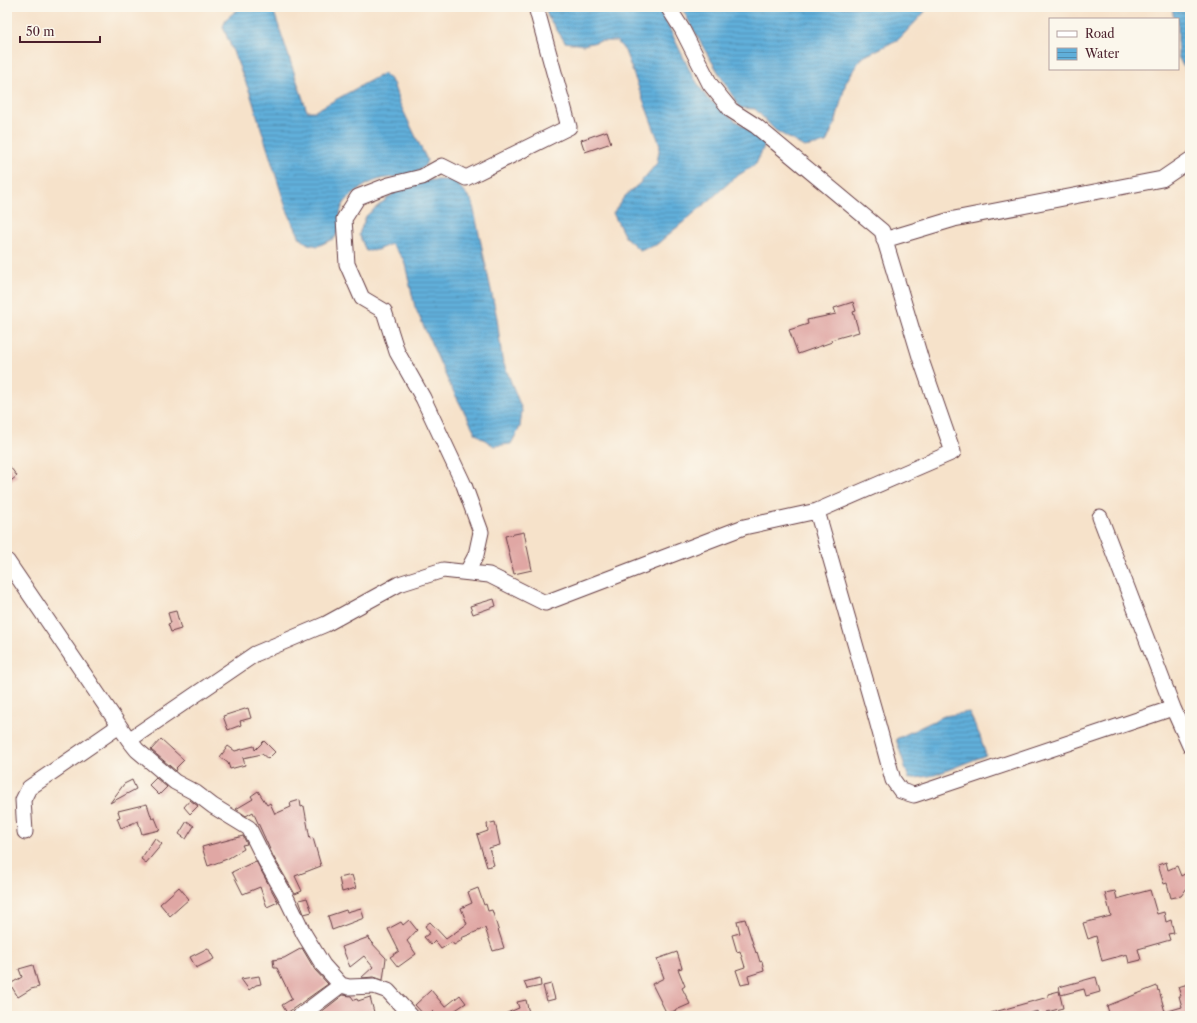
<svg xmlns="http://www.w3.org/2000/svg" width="1197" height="1023" font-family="'Libre Caslon Text',serif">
	<defs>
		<pattern id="water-rules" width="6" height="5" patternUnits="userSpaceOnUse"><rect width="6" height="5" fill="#60afda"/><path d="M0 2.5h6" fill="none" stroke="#518eb1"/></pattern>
	</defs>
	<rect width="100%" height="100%" fill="#fbf7ec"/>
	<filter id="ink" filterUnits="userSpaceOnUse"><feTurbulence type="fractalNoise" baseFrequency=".025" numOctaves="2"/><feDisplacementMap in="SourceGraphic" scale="8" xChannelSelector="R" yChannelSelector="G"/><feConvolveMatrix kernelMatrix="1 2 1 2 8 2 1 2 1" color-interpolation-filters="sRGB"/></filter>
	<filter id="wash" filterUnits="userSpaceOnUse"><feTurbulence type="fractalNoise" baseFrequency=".012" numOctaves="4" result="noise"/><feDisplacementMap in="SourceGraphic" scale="16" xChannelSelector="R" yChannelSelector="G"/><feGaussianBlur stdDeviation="0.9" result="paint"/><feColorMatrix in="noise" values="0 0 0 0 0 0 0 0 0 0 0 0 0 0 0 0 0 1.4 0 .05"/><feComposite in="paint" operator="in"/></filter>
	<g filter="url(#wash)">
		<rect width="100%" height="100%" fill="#f6e2ca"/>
		<path fill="url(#water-rules)" stroke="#556782" d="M241,7h30l4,8 32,96h8l69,-38 9,10 7,21 27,56c-4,18 -32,16 -46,19 -13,3 -28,13 -36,23 -7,9 -4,18 -6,27 -1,3 -3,6 -4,9l-17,8 -10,-2 -8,-6 -14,-30 -36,-115 -27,-66 3,-8z
			M545,7h114l32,66 16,25 29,23 16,11 13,12 -9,20 -22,14 -23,21 -55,46 -16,5 -15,-13 -12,-24 11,-16 16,-14 17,-20 3,-18 -35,-94 -8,-10h-16l-18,4 -18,-3 -17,-25z
			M681,7h247l-5,7 -24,25 -38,19 -15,24 -10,38 -10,23 -22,4 -29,-17 -20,-21 -15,-1 -34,-56z
			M1172,7h18v66l-3,1 -9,-18v-37h-4z
			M430,180h24l18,21 25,117 5,41 20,51 -2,17 -9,17 -17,2 -18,-12 -27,-51 -34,-76 -11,-47 -13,-16 -14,6 -11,1 -7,-17 7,-18 30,-25z
			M969,712l11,24 6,19 -51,20 -26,4 -13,-40 48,-23z"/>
		<g id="blocks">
			<path fill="#e0a7a4" d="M607,131l4,12 -26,9 -4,-12z
				M853,302l3,9 -3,1 6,20 -18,5 -10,3 1,2 -34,12 -9,-24 19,-6 -1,-4 29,-6 -2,-6z
				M7,463l10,13 -10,8z
				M524,532l8,38 -18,4 -9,-38z
				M494,599l2,7 -23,8 -3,-8z
				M176,611l5,18 -10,3 -3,-8 3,-1 -3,-10z
				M248,708l3,10 -11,3 1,4 -13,5 -5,-14z
				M161,739l23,21 -8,8 1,1 -1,2 -25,-21z
				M264,741l11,11 -7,7 -6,-5 -19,4 2,7 -15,4 -2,-6 -8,-6 8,-11 7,5 19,-5 1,4z
				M156,778l11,9 -8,8 -10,-10z
				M132,780l4,9 -26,14 14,-19z
				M258,791l9,14 3,-2 5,11 16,-7 -1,-4 10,-3 1,7 3,-1 6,33 3,-1 8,28 -26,10 7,15 -7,3 -22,-38 -20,-44 -7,4 -10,-7 17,-10 -2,-3z
				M190,800l8,6 -8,8 -6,-7z
				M147,804l5,15 3,-1 5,12 -18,4 -4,-13 -17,7 -4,-10 3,-1 -2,-6z
				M187,821l7,5 -8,13 -7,-5z
				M495,822l5,23 -11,3 5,17 -7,2 -10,-32 11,-4 -1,-7z
				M243,836l4,8 -5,1 2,4 -17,10 -19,7 -6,-19z
				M155,838l7,6 -16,19 -5,-4z
				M256,861l22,41 -11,5 -7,-20 -17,7 -11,-22z
				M1166,862l2,8 9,-4 4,10 9,-5v13l-9,12 -10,2 -4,-15 -3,1 -6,-19z
				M352,875l4,13 -14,4 -3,-14z
				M179,887l10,12 -19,17 -10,-12z
				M478,888l6,17 2,-1 2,7 4,-1 12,38 -11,3 -8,-23 -24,10 1,2 -8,5 -2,-3 -11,7 -6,-8 -4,4 -7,-8 6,-4 -5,-7 5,-4 16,17 21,-15 -6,-16 11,-5 -4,-11z
				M1150,890l7,24 7,-2 2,10 5,-2 3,13 -6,1 2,6 -32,9 3,11 -12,3 -2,-9 -25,7 -6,-25 -8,3 -5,-16 28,-7 -6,-23 10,-2 2,8z
				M307,898l5,14 -8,2 -5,-14z
				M361,908l3,10 -32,12 -4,-14 18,-6 1,2z
				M745,919l11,34 1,-1 3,10 2,-1 2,10 -16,5 2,7 -9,2 -5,-15 9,-3 -5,-16 -3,1 -5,-17 8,-2 -3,-12z
				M409,920l8,10 -10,11 9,13 -18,13 -8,-10 9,-6 -11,-22 13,-7 2,3z
				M369,937l1,4 16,17 -3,22 -9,-3 -13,1 12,-11 -9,-11 -14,11 -8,-20z
				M208,948l6,11 -18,9 -6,-11z
				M302,948l13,22 13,14 -41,29 -5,-8 10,-6 -15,-31h-3l-1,-8 11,-2z
				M677,952l5,16 -4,1 7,17 -3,2 8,16 -23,10 -15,-30 12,-6 -7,-19z
				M33,965l6,22 -8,2 -13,8 -8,-13 12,-7 -3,-8z
				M259,976l2,8 -5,1 -7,5 -8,-11z
				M1096,977l4,15 -14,4 -2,-7 -23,6 -2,-8z
				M540,978l1,8 -14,3 -3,-7z
				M551,984l4,15 -8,2 -4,-15z
				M1188,984l2,6v26h-80l-3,-10 50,-20 1,5 1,-1 6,22 17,-5 -3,-11h2l-3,-9z
				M431,990l14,17 15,-12 6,8 -15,10 3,3h-21l2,-2 -2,-3 -6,5h-2l-10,-11z
				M1059,991l4,17 -16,4 2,4h-10l-1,-5 -19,5h-28v-3l57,-16v-3z
				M343,995l8,1 3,4 3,-1 1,2 12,-4 5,19h-59z
				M526,1000l2,9 3,7h-31l19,-8 -2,-6z"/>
		</g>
	</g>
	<g filter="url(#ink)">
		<use href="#blocks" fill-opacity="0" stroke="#643c43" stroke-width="1"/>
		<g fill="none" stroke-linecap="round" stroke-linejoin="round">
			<g stroke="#643c43" stroke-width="17">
				<path id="minor" d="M884,240l70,-21 208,-40 28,-19
					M817,511l57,199 19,70 8,11 13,4 259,-87 17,38
					M1100,517l73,191
					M7,561l122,179 126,-86 71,-30 73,-40 44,-14 46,5 56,28 199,-76 73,-16 136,-59 -32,-92 -39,-129 -126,-105 -25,-16 -21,-26 -28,-55 -14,-22
					M467,572l9,-17 5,-23 -17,-47 -41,-87 -26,-46 -13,-41 -22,-13 -15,-34 -3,-45 14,-22 31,-12 33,-8 20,-11 24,12 103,-51 -33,-120
					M129,740l8,10 38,32 21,11 17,13 36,22 16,32 19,33 20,41 19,31 18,20 8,2 25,-1 14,5 23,25
					M25,832l-2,-32 6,-12 90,-62
					M300,1016l41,-31"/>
			</g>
			<use href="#minor" stroke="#fff" stroke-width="15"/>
		</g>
	</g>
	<rect width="1197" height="1023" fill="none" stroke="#fbf7ec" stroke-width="24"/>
	<rect x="1049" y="18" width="130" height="52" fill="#fbf7ec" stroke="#b4a19f"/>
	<rect x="1057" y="31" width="20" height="6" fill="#ffffff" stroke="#b4a19f"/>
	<text x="1085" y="38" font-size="12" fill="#4a1f2b">Road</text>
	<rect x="1057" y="48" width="20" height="12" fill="url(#water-rules)" stroke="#b4a19f"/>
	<text x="1085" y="58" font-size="12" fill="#4a1f2b">Water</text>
	<path d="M20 36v6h80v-6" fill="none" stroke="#4a1f2b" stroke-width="2"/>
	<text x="26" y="36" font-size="12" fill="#4a1f2b" stroke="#fbf7ec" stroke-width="3" paint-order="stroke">50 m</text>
</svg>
